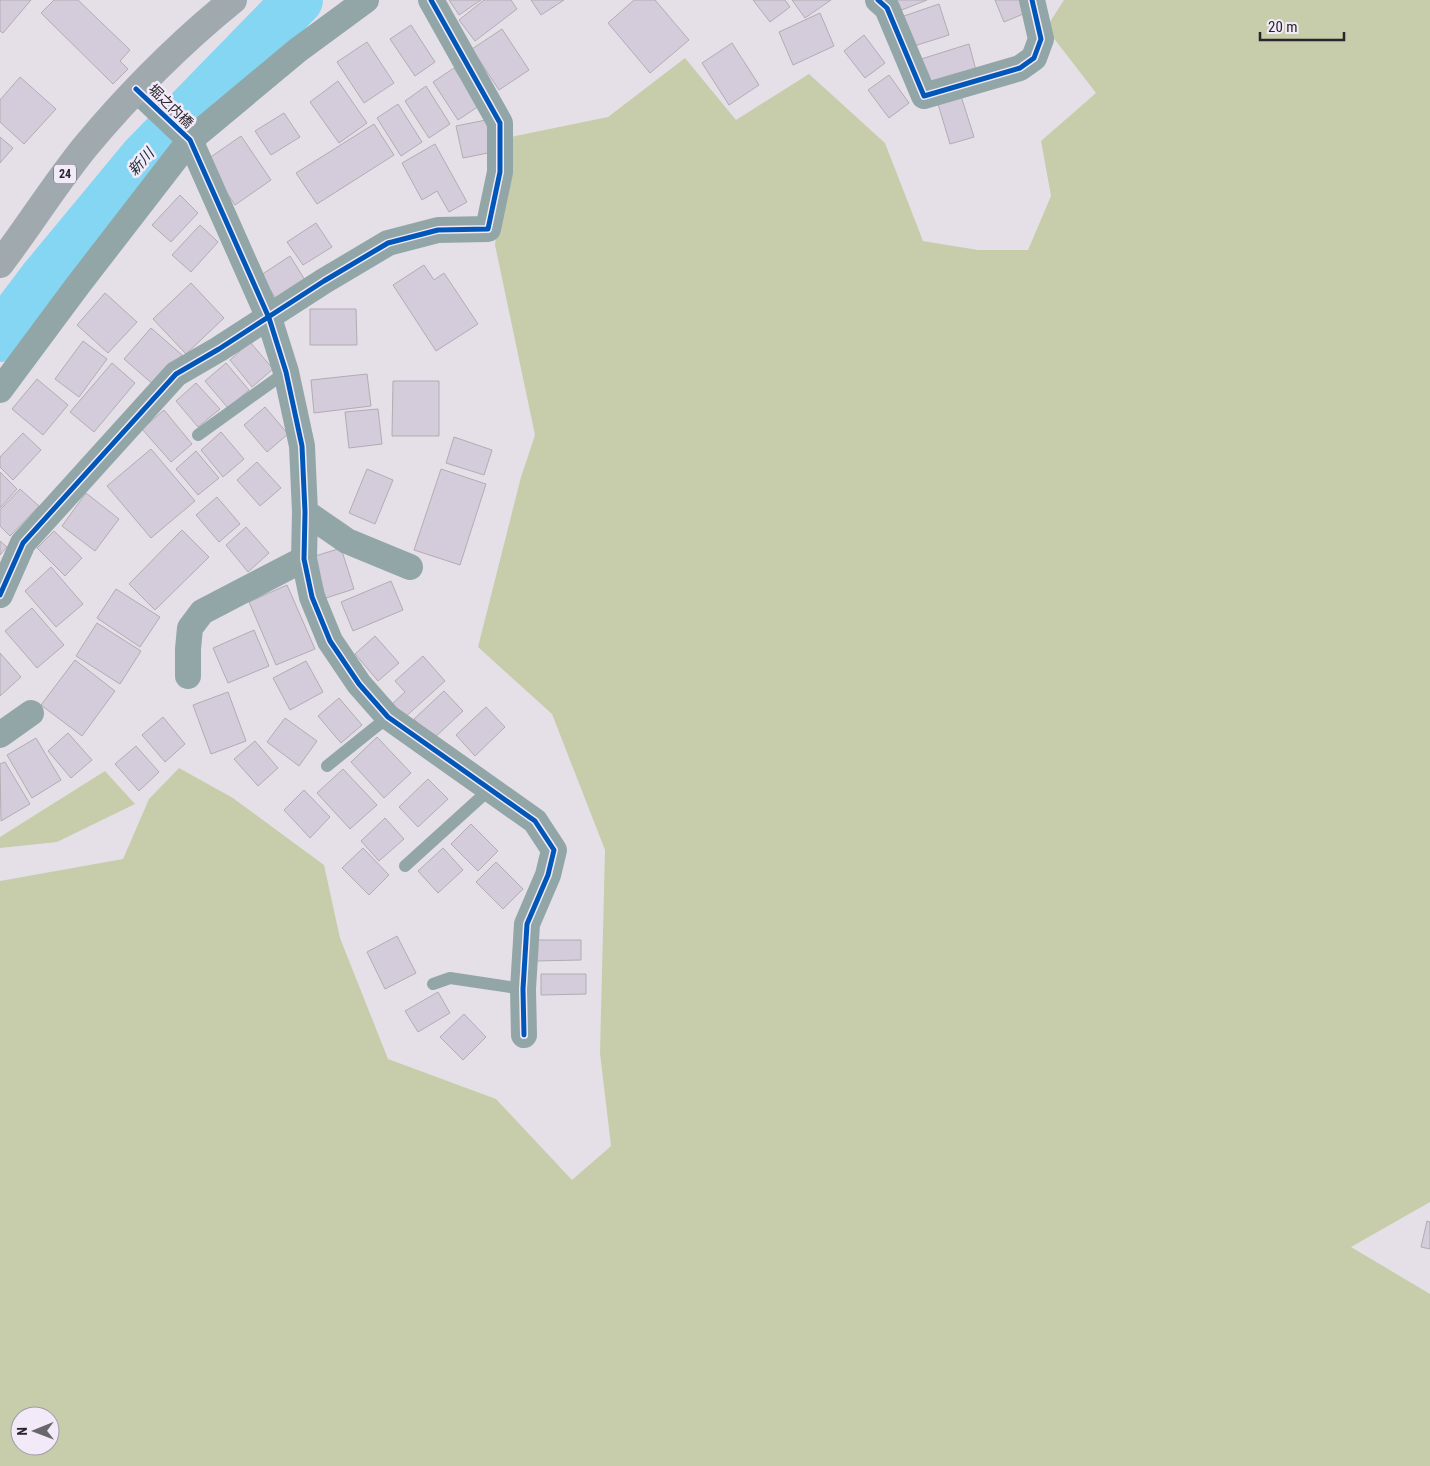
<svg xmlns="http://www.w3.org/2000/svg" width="1430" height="1466" font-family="'Roboto Condensed','Noto Sans JP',sans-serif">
	<rect width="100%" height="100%" fill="#e5e0e8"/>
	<path fill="#c7cdaa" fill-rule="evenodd" d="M1064,0h366v1202l-79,45 79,47v172h-1430v-585l123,-22 26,-60 30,-31 54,30 91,67 16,73 48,121 108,40 76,81 39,-34 -11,-93 5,-203 -53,-136 -74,-67 43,-170 14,-42 -40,-190 11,-107 102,-21 77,-59 51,62 73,-46 76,69 38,98 55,9h50l23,-54 -10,-55 55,-48 -50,-65zM20,1416h30v30h-30z
		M105,771l30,33 -78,38 -57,6v-11z"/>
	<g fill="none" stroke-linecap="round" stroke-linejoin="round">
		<path stroke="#84d6f2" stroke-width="50" d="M0,337l43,-57 101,-122 154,-158"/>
	</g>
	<path fill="#d4cbdb" stroke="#b1adb3" d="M0,0h31l-28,33 -3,-2z
		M54,0h24l52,50 -10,11 8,8 -15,15 -72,-71z
		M449,0h32l-22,15z
		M484,0h27l6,9 -42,32 -16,-21z
		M531,0h33l-23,15z
		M634,0h21l34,40 -39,33 -42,-50z
		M753,0h32l5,7 -20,15z
		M792,0h39l-26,18z
		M890,0h37l-33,13z
		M995,0h28l5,12 -24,10z
		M939,4l10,31 -38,12 -10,-30z
		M820,13l14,33 -41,19 -14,-33z
		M411,25l24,37 -20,14 -25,-37z
		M502,29l27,41 -30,20 -27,-41z
		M864,35l21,28 -20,15 -21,-27z
		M367,42l27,41 -30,20 -27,-41z
		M732,43l27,42 -30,20 -27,-42z
		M969,44l8,30 -51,15 -8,-29z
		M454,68l25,38 -21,14 -25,-38z
		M889,75l20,28 -20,15 -21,-28z
		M20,77l36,32 -32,35 -24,-22v-22z
		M338,81l29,42 -28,20 -29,-41z
		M426,86l24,38 -21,14 -24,-37z
		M961,96l13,41 -24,7 -12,-40z
		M398,104l24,38 -21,14 -24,-38z
		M284,113l16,24 -29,18 -16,-24z
		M486,120l7,32 -30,6 -7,-32z
		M374,124l20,31 -77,49 -21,-31z
		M241,136l30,44 -36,25 -30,-44z
		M0,137l13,11 -13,15z
		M435,144l32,58 -18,10 -12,-21 -15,9 -20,-37z
		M180,195l18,18 -27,29 -19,-17z
		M316,223l16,24 -29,18 -16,-23z
		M200,225l18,17 -27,30 -19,-17z
		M290,256l15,24 -29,19 -15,-24z
		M424,265l10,15 10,-7 34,51 -42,27 -43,-66z
		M191,283l33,35 -38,36 -33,-35z
		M105,293l32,29 -29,31 -31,-28z
		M310,309h46l1,36h-47z
		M151,328l31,27 -27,31 -31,-27z
		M83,341l24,18 -28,38 -24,-18z
		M250,342l23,27 -21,18 -22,-27z
		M112,363l23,20 -41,49 -24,-20z
		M226,363l23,27 -21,18 -23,-27z
		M367,374l4,32 -57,7 -3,-33z
		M37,379l31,26 -25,30 -31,-26z
		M393,381h46v55h-47z
		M196,383l24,26 -22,18 -22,-26z
		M265,407l23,27 -21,18 -23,-27z
		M378,409l4,35 -33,4 -4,-36z
		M164,410l28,34 -21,18 -29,-33z
		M221,432l23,27 -21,18 -22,-27z
		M23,433l18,17 -28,30 -13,-13v-10z
		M454,437l38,13 -8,25 -38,-12z
		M151,449l44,52 -44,37 -44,-52z
		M196,451l23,27 -21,17 -22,-26z
		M257,462l24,26 -21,18 -23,-26z
		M367,469l26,11 -18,44 -26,-11z
		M441,469l45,15 -26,81 -46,-15z
		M0,472l17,17 -17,19z
		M20,489l19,17 -29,30 -10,-10v-16z
		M86,493l33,26 -24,32 -33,-25z
		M217,497l23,27 -21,18 -23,-27z
		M246,527l23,26 -21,19 -22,-27z
		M182,530l27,27 -54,53 -26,-26z
		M54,531l28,27 -17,18 -28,-28z
		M0,541l7,6 -7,8z
		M341,548l13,41 -28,9 -14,-41z
		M51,567l32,37 -27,23 -31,-36z
		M391,581l12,29 -50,21 -12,-29z
		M287,585l28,64 -39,16 -27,-63z
		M116,589l44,28 -20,30 -43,-29z
		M32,608l32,37 -27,23 -32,-37z
		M97,623l44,28 -21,33 -44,-28z
		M254,630l15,36 -41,17 -15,-35z
		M375,636l24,27 -21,18 -23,-27z
		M0,653l21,24 -21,19z
		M423,656l22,25 -42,38 -12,-14 14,-13 -10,-11z
		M75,660l40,31 -33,45 -41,-31z
		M306,661l17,31 -33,18 -17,-32z
		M444,691l19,20 -30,28 -19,-20z
		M228,692l18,49 -35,13 -18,-49z
		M339,698l23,27 -21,18 -23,-27z
		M486,707l19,20 -30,29 -19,-21z
		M163,717l22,27 -20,18 -23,-27z
		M285,718l32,23 -18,25 -32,-24z
		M68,733l24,27 -21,18 -23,-27z
		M377,737l34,36 -27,25 -33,-36z
		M36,738l25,42 -29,18 -25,-43z
		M255,741l23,27 -20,18 -24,-27z
		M136,746l23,26 -20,19 -24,-27z
		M5,762l25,42 -29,17 -1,-57z
		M343,769l34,36 -27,24 -33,-36z
		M428,779l20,20 -30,28 -19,-20z
		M304,790l26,27 -20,21 -26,-28z
		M385,818l19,21 -25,22 -18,-20z
		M471,824l27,27 -20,20 -27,-27z
		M363,848l26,27 -20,20 -27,-27z
		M443,848l20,22 -25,23 -20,-22z
		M496,862l27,27 -20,20 -27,-27z
		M397,936l19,37 -31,16 -18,-37z
		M536,940h45v20l-46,1z
		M541,974h45v20l-45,1z
		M438,992l12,21 -32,19 -13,-21z
		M464,1014l22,23 -23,23 -23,-23z
		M1427,1221l3,1v27l-9,-2z"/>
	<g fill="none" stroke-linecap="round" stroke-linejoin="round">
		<path stroke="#93a6a7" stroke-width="12" d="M198,435l88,-63
			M327,766l61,-49
			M405,866l85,-77
			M433,984l17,-6 73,11"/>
		<path stroke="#93a6a7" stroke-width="26" d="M878,0l9,8 37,88 96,-28 14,-10 7,-19 -9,-39
			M136,89l54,51 79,178 17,54 16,74 3,66 -1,47 8,38 18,44 29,43 29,33 147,104 19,29 -6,25 -21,49 -4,65 1,46
			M0,390l78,-105 112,-145 108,-90 68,-50
			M305,512l42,29 63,26
			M0,595l23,-52 153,-169 43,-25 105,-68 64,-38 50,-13 50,-1 12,-57v-49l-69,-123
			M188,676v-27l2,-21 12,-16 102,-53
			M0,735l31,-22"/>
		<path stroke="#a0aaae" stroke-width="28" d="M0,264c29,-38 55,-80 85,-117 45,-54 94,-103 148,-147"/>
		<g stroke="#f2eaf9" stroke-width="8">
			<path id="cycleway" d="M878,0l9,8 37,88 96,-28 14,-10 7,-19 -9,-39
				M136,89l54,51 79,178 17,54 16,74 3,66 -1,47 8,38 18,44 29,43 29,33 147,104 19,29 -6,25 -21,49 -4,65 1,46
				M0,595l23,-52 153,-169 43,-25 105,-68 64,-38 50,-13 50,-1 12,-57v-49l-69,-123"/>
		</g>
		<use href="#cycleway" stroke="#0057b8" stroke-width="5"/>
	</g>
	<g text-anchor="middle" stroke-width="5" stroke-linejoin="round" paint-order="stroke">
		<rect fill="#f2eaf9" stroke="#656069" stroke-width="1" x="54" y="164.5" width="22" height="19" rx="4"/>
		<g font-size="12" font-weight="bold" fill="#28252b">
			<text x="65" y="178">24</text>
		</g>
		<g font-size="14" fill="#28252b" stroke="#f2eaf9">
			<text transform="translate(171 106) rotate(44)" y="5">堀之内橋</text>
		</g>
		<g font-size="15" font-style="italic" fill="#182c33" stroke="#f2eaf9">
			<text transform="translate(141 162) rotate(-48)" y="5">新川</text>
		</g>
	</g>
	<g transform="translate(35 1431) rotate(269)"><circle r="24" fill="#f2eaf9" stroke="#a19ba7"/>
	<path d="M0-4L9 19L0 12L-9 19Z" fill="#6a666d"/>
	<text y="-8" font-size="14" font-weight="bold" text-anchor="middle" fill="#28252b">N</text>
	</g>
	<path d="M1260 32v8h84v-8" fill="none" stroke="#28252b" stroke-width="2.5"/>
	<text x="1268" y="32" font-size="15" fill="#28252b" stroke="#f2eaf9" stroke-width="4" paint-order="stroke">20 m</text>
</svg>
